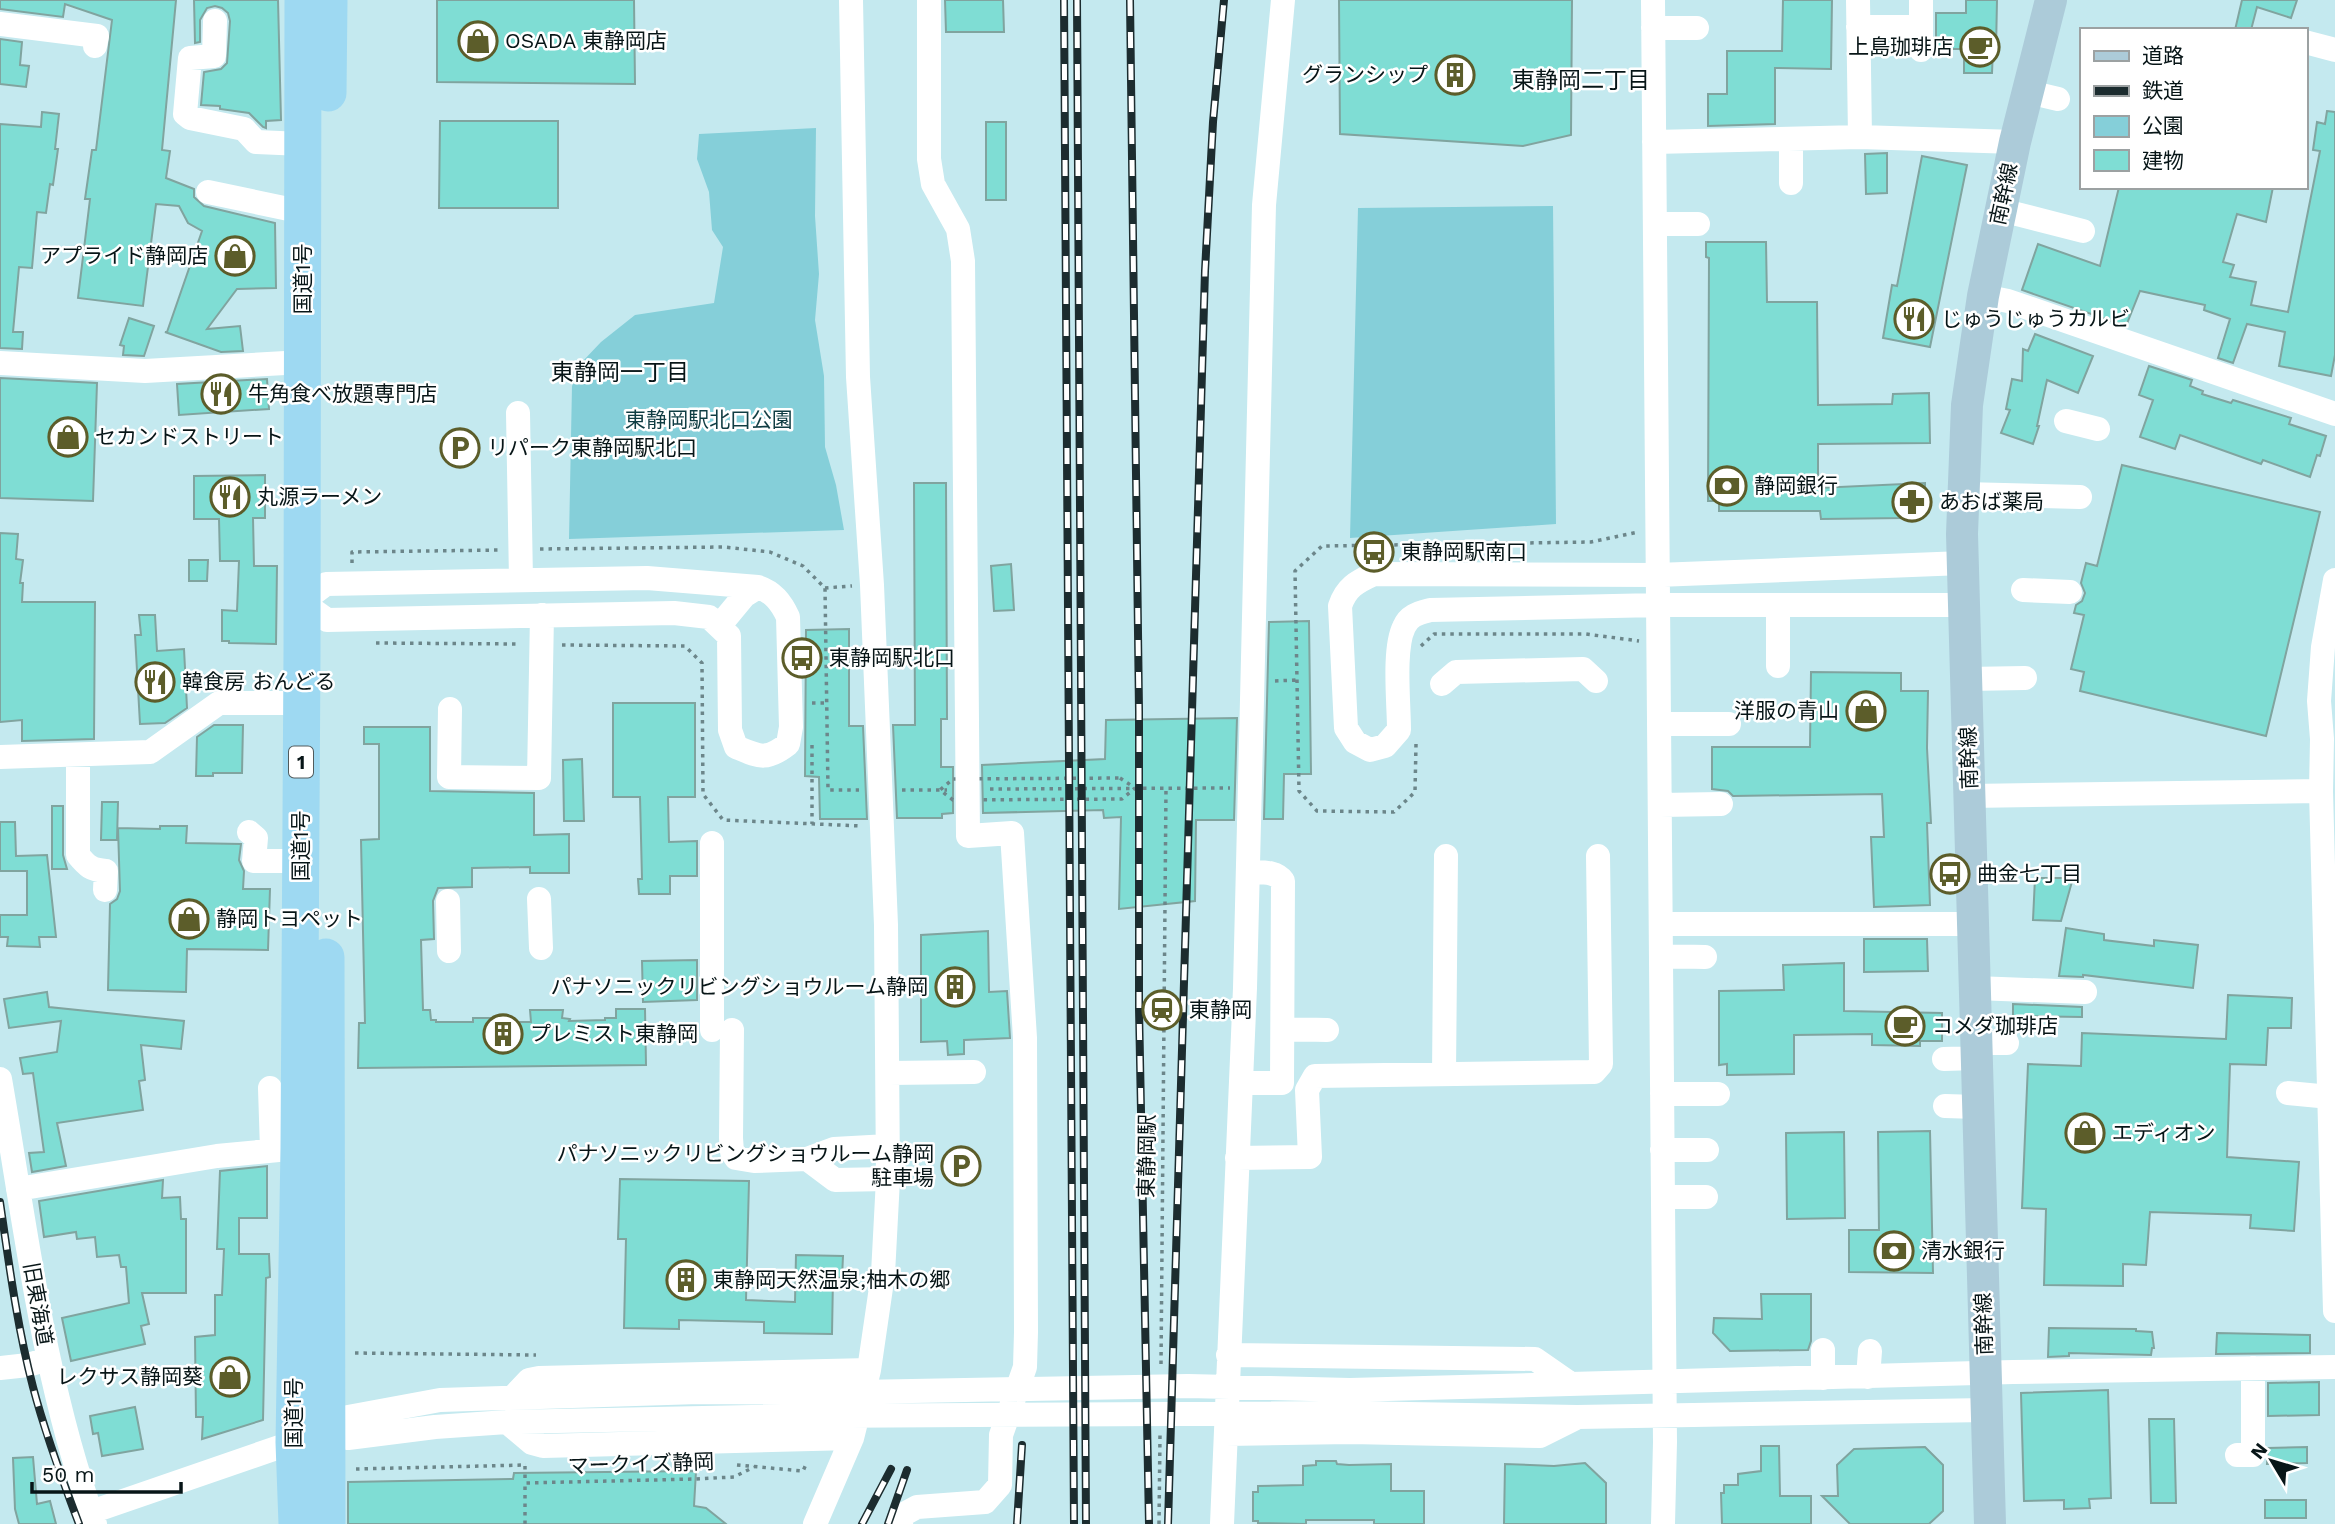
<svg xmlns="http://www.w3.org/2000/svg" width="2335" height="1524" font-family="'Work Sans','Noto Sans JP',sans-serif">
	<rect width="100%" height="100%" fill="#c4e9ef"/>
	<path fill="#85cfd9" d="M816,128l-1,88 4,58 -4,46 9,56 1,71 11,38 8,45 -275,9 3,-153 10,-24 19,-20 34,-27 79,-12 9,-56 -11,-17 -3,-38 -12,-33 2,-25z
		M1553,206l3,318 -206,14 8,-330z"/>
	<path fill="#7fddd4" stroke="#80a49f" stroke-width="2" d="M0,0h176l-14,150 8,1 -4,27 28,11v8l10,9 71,17 1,65 -39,1 -30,40 33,-3 3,25 -22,1 -56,-20h2l35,-101 -14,-8 -9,-17 -23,-2 -13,102 -65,-8 12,-99h-5l7,-49h4l16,-130 -47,-16 -2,13 -63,-8z
		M194,0h84l3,120 -15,1v7l-3,-1 -14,-14 -29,-4v-3l-19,-1 3,-33 17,-3 6,-6 3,-42 -2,-8 -6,-5 -7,-2 -8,2 -7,12v22l-5,1z
		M437,0h197l1,84 -198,-2z
		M945,0h58l1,32h-58z
		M1339,0h233l-1,135 -48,11 -183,-12z
		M1783,0h49l-1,69 -56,-1v56l-67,2v-32h19v-43h55z
		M1966,0h31l-1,50h-3l-1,23h-28v-24h-28v-36h30z
		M2242,0h55l-6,18 -34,-11 -6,23h-16z
		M0,39l22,3 -2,23 9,1 -3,21 -26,-3z
		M2327,111l8,1v243l-4,21 -52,-10 6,-34 -38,-8 -14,39 -15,-5 12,-39 -26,-9 1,-5 -65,-14 -14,35 -104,-36 16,-46 62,22 19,-79h154l-7,35 -29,-8 -14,48 11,3 -4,12 26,5 -5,23 37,7 32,-161 -7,-1 4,-28 8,2z
		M42,112l17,2 -4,35h3l-5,36 -3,-1 -4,29 -9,-1 -5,56 -13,-1 -6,65h10l-1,17 -22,-1v-224l41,3z
		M440,121h118v87h-119z
		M986,122h20v78h-20z
		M1887,153v40l-21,1 -1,-40z
		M1922,156l45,9 -37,182 -47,-9 9,-53 5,1z
		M1706,242h60l1,60h50l1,103 74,-1 1,-10 36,-1 1,50 -112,1v44l107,-5v14l-20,21 -84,1 -1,-8h-101v-10h-11l1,-243 -3,-1z
		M129,318l25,8 -10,30 -21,-1 1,-9 -4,-1z
		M2035,334l58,22 -15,37 -31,-13 -10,46h2l-6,18 -32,-11 9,-23 -4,-1 6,-30 10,2 1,-32 5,2z
		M2149,366l43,14 -2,6 13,5 -1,3 29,9 2,-3 58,18 -2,6 37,12 -6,20 -3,-1 -7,22 -47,-17 -2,4 -81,-29 -5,14 -35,-12 13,-37 -14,-5z
		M0,378l97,5 -4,118 -93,-3z
		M267,379l2,30 -90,6 -2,-31z
		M2122,465l198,47 -54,224 -186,-45 4,-19 -13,-3 13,-54 -10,-2 2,-8 6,-4 3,-8 -4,-10 5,-20 11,3z
		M265,475v43h-12l1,48h23l-1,78 -47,-1v-2h-7v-31l15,1 2,-50h-19l-1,-42h-25v-43z
		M914,483h32l1,236h-6v48h12v46l-11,1v4h-45l-4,-93h22z
		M0,533l18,1 -2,25 7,1 -3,23h3l-1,19h73l-1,137 -72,2v-21l-22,2z
		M189,560h19l-1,21h-18z
		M1011,564l3,46 -20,1 -3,-45z
		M139,615h16l2,36 27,-2 3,59 -22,15 -25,1 -5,-89h6z
		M1309,621l2,153h-27l-1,45h-19l5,-197z
		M849,629v97h14l4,93h-47l-1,-42 -14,-1 1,-146z
		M1811,672l90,1v18h27l-1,57 4,75h-4l3,82 -56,2 -3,-70h13l-2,-43 -149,2 -5,-5 -16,-2v-42h98z
		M613,703h82v94h-27l1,45 28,-1v35h-27v18h-31l-1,-15h4l-2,-82h-27z
		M1237,718l-3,102h-38l-1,81 -76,8 2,-92 -17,1 -1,-8 -120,3 -1,-48 123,-6 1,-39z
		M214,725h29l-1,48h-29v3h-17l1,-39z
		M364,727h66v64l104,2v42l35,-1v39h-39v-6l-58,1v19l-34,1 -5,13 1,38 -13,1 2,70h7l1,10h5v2h37v-4h19v4h39l-1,-12h33l-1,8 8,1 -1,2 36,-1v-2h11v-9h29l1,56 -288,3 1,-45h6l-4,-183 18,-1v-95h-15z
		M582,759l2,62h-20l-1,-61z
		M102,802h16l-1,38h-16z
		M52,806h11v49l4,14h-15z
		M0,822h15l1,34 31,-1 9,82h-17l1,10 -33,-1 1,-9h-8v-22h27v-44h-27z
		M160,826h27l-1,17 55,1 -2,16 5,11 -1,18h27l-2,61 -81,-1 -1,43 -78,-2 2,-86 7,-5 3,-8 -2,-63 42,1z
		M2035,878h38l-12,43 -28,-1z
		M2066,928l38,6v6l50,6v-6l44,5 -5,43 -110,-13v2l-24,-1z
		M988,931l1,61 18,-1 3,47 -46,2v14l-16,1 -1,-14 -26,1v-107z
		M1864,939h63l1,32 -64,1z
		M697,960v40l-54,2 -1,-41z
		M1844,963v48l98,2v28h-22v5l-48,-1v-11l-78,1v39l-67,1v-11l-8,1v-74l65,-1 -1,-25z
		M47,992l2,15 135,14 -3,28 -40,-4 4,35 -6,1 4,29 -86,13 9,43 -34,6 -3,-19 15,-1 -11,-79 -10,1 -3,-16 37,-6 4,-31 -52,7 -5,-29z
		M2228,995l64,3 -1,30h-23l-2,37 -36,-1 -3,93 72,5 -5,69 -44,-3 1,-13 -101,-3 -4,53 -23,-1v22l-79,-1 2,-76 -24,-1 6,-144 53,2 1,-33 144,6z
		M2013,1004l69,3v10l-69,-1z
		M1930,1131l3,142 -84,-1v-42h30l-1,-98z
		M1844,1132l1,86 -58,1 -1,-86z
		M267,1166v52h-28v36h30l1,23 -4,1 -3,142 -61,19 1,-22h-7l-1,-80 20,-2v-40h7l2,-46h-7l3,-78z
		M620,1179l129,2 -3,119 49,2 1,-47 47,1 -1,22 -9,-1 -1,57 -68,-1v-11l-85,-2v9l-55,-1 2,-89h-8z
		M163,1180l-1,18 18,-1 1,22h5v74h-44l7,31 -8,2 4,18 -74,17 -9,-43 67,-15 -3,-36h-5l-2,-12 -22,2 -2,-20 -18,2 -1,-7 -32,5 -5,-36z
		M1761,1294h50v47l-3,9 -78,1 -17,-18 1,-15 48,1z
		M2049,1328l87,1v2l16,1 2,16h-2l-1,7 -82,-2v3l-21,1z
		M2217,1333l93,2v18l-94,1z
		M2319,1382v33l-51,1v-33z
		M2108,1390l3,108 -22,1 1,9 -26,1v-9l-40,1 -3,-108z
		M135,1407l8,42 -41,7 -4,-23 -5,1 -3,-18z
		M2149,1419h25l2,84h-25z
		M1761,1446h18l1,50h31v28h-89l-1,-31h3v-8h14v-11l23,-3z
		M1925,1447l18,18v46l-14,13h-79l-28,-28h16l-1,-31 17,-16z
		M2307,1447v16l-40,1 1,-16z
		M33,1457l4,47 13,-3 6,23h-37l-4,-15 -2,-51z
		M1316,1461h20l1,3 12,1 42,-1v27h33v33h-50v-4h-68v4l-48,-1v-2h-5v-29h5v-6l45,-1v-19l13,-1z
		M1585,1463l21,20v41h-102l1,-60 49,2z
		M696,1471l-2,35 12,2 20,16h-378v-42l165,-3 1,-6z
		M2265,1500h41v18h-41z"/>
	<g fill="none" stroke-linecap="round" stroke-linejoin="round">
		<path stroke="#6c868a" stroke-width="3.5" stroke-dasharray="3.5 5" stroke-linecap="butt" d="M540,549l184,-2 46,5 33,14 22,22 3,202h31
			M352,563v-11l149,-2
			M825,588l27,-2
			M376,643l143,1
			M562,645l123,1 17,17 1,131 20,26 139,6
			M1421,646l13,-12h152l53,7
			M1275,681l22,-1
			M812,703h16
			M1416,744l-1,48 -21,20 -77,-1 -18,-20 -4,-220 27,-25 269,-4 47,-10
			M812,745v79
			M1120,778l15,10 -13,11 -169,1 -13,-10 13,-11z
			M990,789l240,-1
			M902,790h45
			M355,1353l181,2
			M1161,1364l5,-576
			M737,1465l66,6 4,-9
			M525,1466v17
			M356,1469l170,-4
			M525,1524v-41l170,-4 39,-2 20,-10
			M1159,1524l1,-89"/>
		<path stroke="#fff" stroke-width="24" d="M1653,0l12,1442 -2,82
			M1858,0l2,137
			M1921,0v50
			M215,21l-1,35 -24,2 -5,56 5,4 54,11 12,13 47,2
			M0,24l97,12 -2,10
			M1858,27h63
			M1653,28h44
			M2305,42l30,8
			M2028,92l30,7
			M1791,139v44
			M1654,142l206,-5 155,5
			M208,192l95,20
			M2001,210l82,21
			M1655,224h43
			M1983,296l25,5 327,113
			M0,363l145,8 158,-9
			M518,413l3,167
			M2066,421l32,8
			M1964,494l116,3
			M1963,563l-306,12 -283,-1c-18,8 -28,14 -34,32l6,122 9,14 15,8 15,-4 14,-16c0,-26 -6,-81 5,-103 5,-12 15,-14 26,-17l228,-5h307
			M647,578l111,9c15,5 23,15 30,30l3,110 -3,17c-22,17 -28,13 -52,3l-6,-17 -1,-94 -20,-19 -35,-4 -347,7 -25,-18 24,-18z
			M2335,580l-12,67 -4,54 3,38 -1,52 14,520
			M2023,590l47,2
			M1778,605v61
			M720,625l24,-29 14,-9
			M1967,679l58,-1
			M1442,684l14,-12 127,-3 13,12
			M450,709l-1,68 90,1 3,-163
			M1659,724h70
			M78,755v100c9,11 13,15 28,16l-1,19
			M0,757l150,-5 69,-49h83
			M1970,796l351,-5
			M1660,805l61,-1
			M249,832l7,6 -2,23h47
			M712,843v187
			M539,899l2,49
			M448,901l1,50
			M1661,924h312
			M1661,956l44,1
			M1975,988l110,4
			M1283,1029l44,1
			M732,1030l-1,108 1,14 4,6 18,3 53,-2 27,-10 54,-3
			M1975,1043h32
			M1944,1059l32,-1
			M889,1073l85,-1
			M1444,1074l2,-218
			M0,1079c26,149 43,302 95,445
			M1241,1083h41l1,-202c-8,-11 -23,-8 -35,-9
			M270,1088l2,62
			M2288,1093l42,4
			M1662,1094h56
			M1945,1106l32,1
			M1662,1150h45
			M1237,1158l73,-1 -3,-67 8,-14 279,-4 7,-8 -3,-208
			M807,1159l28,21 53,-1
			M18,1189l199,-33 82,-8
			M1663,1197h43
			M1228,1355l307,4 36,25
			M0,1368l28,-3 20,-6
			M1868,1377l2,-26
			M1823,1378v-28
			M512,1398l17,-18 10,-2 330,-8
			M507,1422l25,21 11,3 309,-8
			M327,1433l21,5 87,-11 72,-5 298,-6 546,-3 226,4 409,-7
			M1226,1434l125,-2 189,4 34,-17
			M2237,1455h16v-87
			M91,1512l203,-70 33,-9 21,-16 92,-17 259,-8 106,1 383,-7 162,4 663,-18 322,-5
			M815,1524l37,-86 17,-68 14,-96 5,-95 -2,-254 -14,-340 -14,-208 -7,-377
			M900,1524l4,-10 13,-7 68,-5 15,-17 1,-50 24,-68 1,-35 -1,-294 -13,-205 -44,3 -5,-575 -5,-32 -25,-45 -4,-25v-159
			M1222,1524l23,-536 19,-783 19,-205"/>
		<path stroke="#accbd9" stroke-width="32" d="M1990,1524l-28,-990 5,-129 16,-109 32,-154 36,-142"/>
		<path stroke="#9ed9f2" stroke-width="37" d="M328,93l1,-93
			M326,957l1,567
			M297,1524l-3,-82 5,-294 3,-497 1,-651"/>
		<g stroke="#1c2c2f" stroke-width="8">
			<path id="rail" d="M1064,0l10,1524
				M1077,0l9,1524
				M1130,0l9,711v297l10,516
				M0,1202c9,62 17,124 33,185 12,46 29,92 46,137
				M862,1524l29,-55
				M888,1524l19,-54
				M1017,1524l5,-79
				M1168,1524l37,-1253 8,-149 11,-122"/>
		</g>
		<use href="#rail" stroke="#fff" stroke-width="5" stroke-dasharray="16" stroke-linecap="butt"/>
	</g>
	<defs>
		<g id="shop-ring" transform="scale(2.0125)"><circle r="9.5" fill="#fff" stroke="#5c5d2a" stroke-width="1.5"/><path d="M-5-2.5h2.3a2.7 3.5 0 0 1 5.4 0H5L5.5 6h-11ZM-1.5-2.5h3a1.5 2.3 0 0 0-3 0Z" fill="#5c5d2a"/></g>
		<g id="cafe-ring" transform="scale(2.0125)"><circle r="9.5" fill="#fff" stroke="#5c5d2a" stroke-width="1.5"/><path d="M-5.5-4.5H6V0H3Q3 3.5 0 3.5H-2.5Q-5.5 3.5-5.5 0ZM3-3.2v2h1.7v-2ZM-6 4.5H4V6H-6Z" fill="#5c5d2a"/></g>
		<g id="building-ring" transform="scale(2.0125)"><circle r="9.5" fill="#fff" stroke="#5c5d2a" stroke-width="1.5"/><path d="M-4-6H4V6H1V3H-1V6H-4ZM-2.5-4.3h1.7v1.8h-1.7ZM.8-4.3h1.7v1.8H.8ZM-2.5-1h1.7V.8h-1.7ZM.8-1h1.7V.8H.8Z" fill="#5c5d2a"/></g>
		<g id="restaurant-ring" transform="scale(2.0125)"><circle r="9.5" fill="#fff" stroke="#5c5d2a" stroke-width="1.5"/><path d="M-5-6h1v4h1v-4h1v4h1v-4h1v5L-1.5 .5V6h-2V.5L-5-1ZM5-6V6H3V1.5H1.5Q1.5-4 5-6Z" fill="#5c5d2a"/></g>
		<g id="parking-ring" transform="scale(2.0125)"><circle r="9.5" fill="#fff" stroke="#5c5d2a" stroke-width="1.5"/><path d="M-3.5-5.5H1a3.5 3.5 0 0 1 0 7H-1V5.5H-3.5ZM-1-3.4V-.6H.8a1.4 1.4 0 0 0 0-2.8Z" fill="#5c5d2a"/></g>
		<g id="bank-ring" transform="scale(2.0125)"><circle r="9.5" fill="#fff" stroke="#5c5d2a" stroke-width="1.5"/><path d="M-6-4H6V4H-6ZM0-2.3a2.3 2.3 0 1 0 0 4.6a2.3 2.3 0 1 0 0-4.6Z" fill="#5c5d2a"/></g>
		<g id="pharmacy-ring" transform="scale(2.0125)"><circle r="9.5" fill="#fff" stroke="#5c5d2a" stroke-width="1.5"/><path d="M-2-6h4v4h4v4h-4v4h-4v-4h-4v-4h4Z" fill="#5c5d2a"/></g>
		<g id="bus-ring" transform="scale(2.0125)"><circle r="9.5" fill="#fff" stroke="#5c5d2a" stroke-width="1.5"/><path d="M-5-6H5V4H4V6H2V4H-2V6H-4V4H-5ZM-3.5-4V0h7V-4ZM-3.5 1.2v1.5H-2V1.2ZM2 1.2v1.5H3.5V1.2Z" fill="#5c5d2a"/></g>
		<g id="station-ring" transform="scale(2.0125)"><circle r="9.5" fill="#fff" stroke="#5c5d2a" stroke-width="1.5"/><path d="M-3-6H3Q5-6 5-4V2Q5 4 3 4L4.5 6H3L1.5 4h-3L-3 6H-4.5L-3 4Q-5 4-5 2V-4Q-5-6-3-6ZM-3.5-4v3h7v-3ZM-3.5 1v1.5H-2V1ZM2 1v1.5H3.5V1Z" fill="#5c5d2a"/></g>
	</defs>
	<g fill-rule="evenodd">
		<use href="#shop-ring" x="478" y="41"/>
		<use href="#cafe-ring" x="1980" y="47"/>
		<use href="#building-ring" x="1455" y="75"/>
		<use href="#shop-ring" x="235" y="256"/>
		<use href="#restaurant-ring" x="1914" y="319"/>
		<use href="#restaurant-ring" x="221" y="394"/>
		<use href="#shop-ring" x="68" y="437"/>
		<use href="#parking-ring" x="460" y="448"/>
		<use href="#bank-ring" x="1727" y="486"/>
		<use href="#restaurant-ring" x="230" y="497"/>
		<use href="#pharmacy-ring" x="1912" y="502"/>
		<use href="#bus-ring" x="1374" y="552"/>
		<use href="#bus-ring" x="802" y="658"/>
		<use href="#restaurant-ring" x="155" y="682"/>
		<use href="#shop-ring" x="1866" y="711"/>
		<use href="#bus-ring" x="1950" y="874"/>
		<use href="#shop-ring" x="189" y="919"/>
		<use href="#building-ring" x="955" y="987"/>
		<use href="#station-ring" x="1162" y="1010"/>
		<use href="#cafe-ring" x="1905" y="1026"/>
		<use href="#building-ring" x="503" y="1034"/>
		<use href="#shop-ring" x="2085" y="1133"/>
		<use href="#parking-ring" x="961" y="1166"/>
		<use href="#bank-ring" x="1894" y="1251"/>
		<use href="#building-ring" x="686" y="1280"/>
		<use href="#shop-ring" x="230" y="1377"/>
	</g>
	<g text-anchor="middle" stroke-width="5" stroke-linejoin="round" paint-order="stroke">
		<rect fill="#fff" stroke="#515b5d" stroke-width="2" x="289" y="746.5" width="24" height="31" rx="5"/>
		<g font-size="19" font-weight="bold" fill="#071517">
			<text x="301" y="769">1</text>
		</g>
		<g font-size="21" fill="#071517" stroke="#fff" text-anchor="start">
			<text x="505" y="48">OSADA 東静岡店</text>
			<text x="1953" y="54" text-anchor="end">上島珈琲店</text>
			<text x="1428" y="82" text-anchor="end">グランシップ</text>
			<text x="208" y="263" text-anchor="end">アプライド静岡店</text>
			<text x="1941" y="326">じゅうじゅうカルビ</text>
			<text x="248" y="401">牛角食べ放題専門店</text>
			<text x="95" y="444">セカンドストリート</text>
			<text x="487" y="455">リパーク東静岡駅北口</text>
			<text x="1754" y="493">静岡銀行</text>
			<text x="257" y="504">丸源ラーメン</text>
			<text x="1939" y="509">あおば薬局</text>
			<text x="1401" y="559">東静岡駅南口</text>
			<text x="829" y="665">東静岡駅北口</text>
			<text x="182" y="689">韓食房 おんどる</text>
			<text x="1839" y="718" text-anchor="end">洋服の青山</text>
			<text x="1977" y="881">曲金七丁目</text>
			<text x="216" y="926">静岡トヨペット</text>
			<text x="928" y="994" text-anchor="end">パナソニックリビングショウルーム静岡</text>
			<text x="1189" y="1017">東静岡</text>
			<text x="1932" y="1033">コメダ珈琲店</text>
			<text x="530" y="1041">プレミスト東静岡</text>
			<text x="2112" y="1140">エディオン</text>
			<text x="934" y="1161" text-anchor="end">パナソニックリビングショウルーム静岡<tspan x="934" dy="24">駐車場</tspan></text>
			<text x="1921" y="1258">清水銀行</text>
			<text x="713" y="1287">東静岡天然温泉;柚木の郷</text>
			<text x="203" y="1384" text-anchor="end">レクサス静岡葵</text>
		</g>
		<g font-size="21" fill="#071517" stroke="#fff">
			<text transform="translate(2004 194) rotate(-78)" y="7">南幹線</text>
			<text transform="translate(303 279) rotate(-90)" y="7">国道1号</text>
			<text transform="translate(1969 758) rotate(-92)" y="7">南幹線</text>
			<text transform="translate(301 846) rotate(-90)" y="7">国道1号</text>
			<text transform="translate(1147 1156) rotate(-89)" y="7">東静岡駅</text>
			<text transform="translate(38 1304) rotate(80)" y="7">旧東海道</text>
			<text transform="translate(1984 1324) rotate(-92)" y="7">南幹線</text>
			<text transform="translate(294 1413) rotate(-90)" y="7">国道1号</text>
			<text transform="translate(641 1464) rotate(-2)" y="7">マークイズ静岡</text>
		</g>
		<g font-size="21" fill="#103d43" stroke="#fff">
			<text x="709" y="427">東静岡駅北口公園</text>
		</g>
		<g font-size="23" fill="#071517" stroke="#fff">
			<text x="1581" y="88">東静岡二丁目</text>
			<text x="620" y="380">東静岡一丁目</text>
		</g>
	</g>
	<rect x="2080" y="28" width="228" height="161" fill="#ffffff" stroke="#9ca1a2" stroke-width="2"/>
	<rect x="2094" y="51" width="35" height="10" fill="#accbd9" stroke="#9ca1a2" stroke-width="2"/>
	<text x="2142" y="63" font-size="21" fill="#071517">道路</text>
	<rect x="2094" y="86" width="35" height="10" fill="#1c2c2f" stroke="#9ca1a2" stroke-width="2"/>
	<text x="2142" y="98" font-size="21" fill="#071517">鉄道</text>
	<rect x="2094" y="116" width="35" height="21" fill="#85cfd9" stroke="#9ca1a2" stroke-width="2"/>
	<text x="2142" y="133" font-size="21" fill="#071517">公園</text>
	<rect x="2094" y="150" width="35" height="21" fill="#7fddd4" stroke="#9ca1a2" stroke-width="2"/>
	<text x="2142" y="168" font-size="21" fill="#071517">建物</text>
	<g transform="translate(2272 1461) rotate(308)" stroke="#ffffff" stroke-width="5" paint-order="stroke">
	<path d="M0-5L12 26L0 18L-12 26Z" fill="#071517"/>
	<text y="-10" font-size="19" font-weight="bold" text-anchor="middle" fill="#071517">N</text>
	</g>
	<path d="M32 1482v10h149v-10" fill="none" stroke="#071517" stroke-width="3.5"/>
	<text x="42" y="1482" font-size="21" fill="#071517" stroke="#ffffff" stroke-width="5" paint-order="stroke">50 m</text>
</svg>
